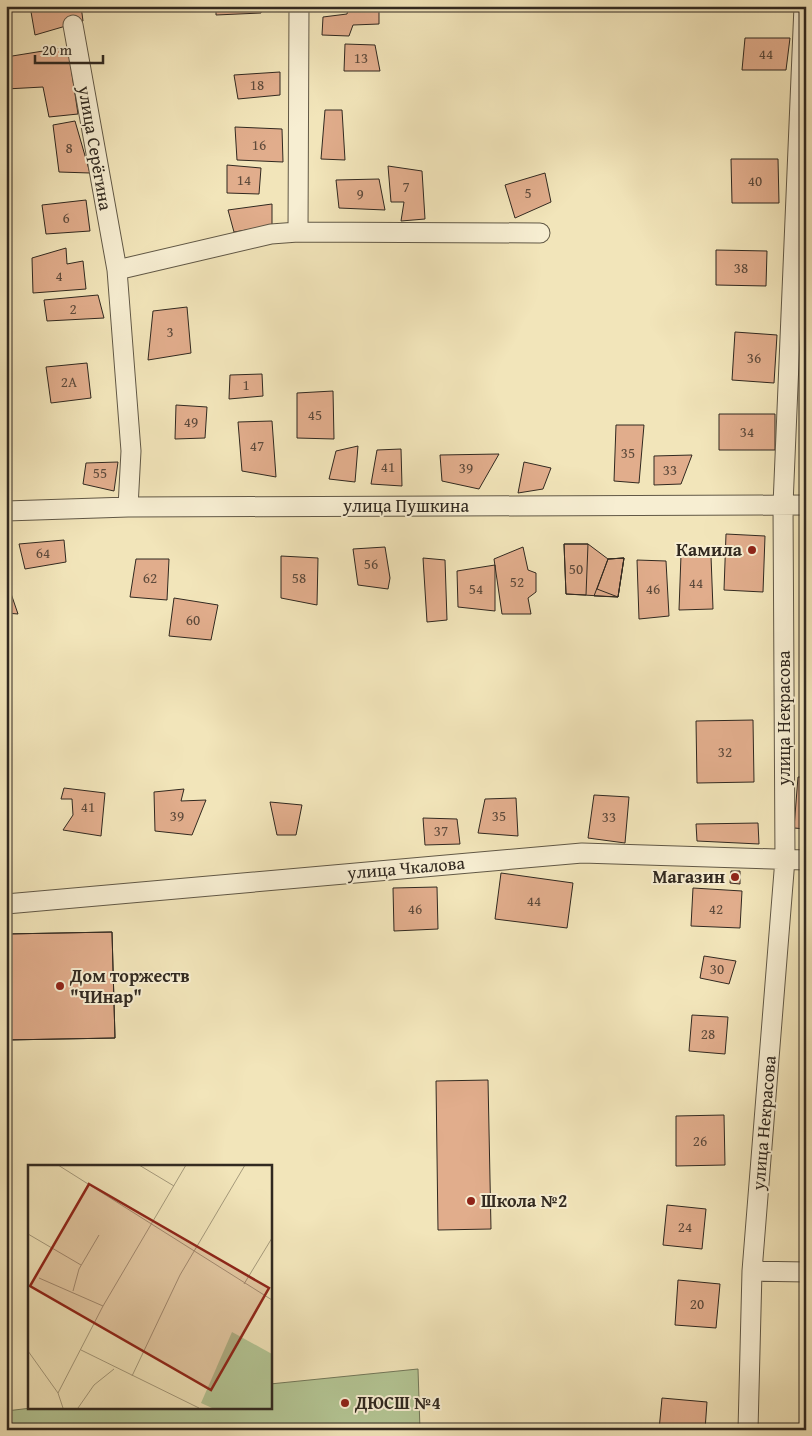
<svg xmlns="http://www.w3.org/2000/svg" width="812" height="1436" font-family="'Gentium Book Plus',serif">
	<rect width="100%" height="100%" fill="#f2e5ba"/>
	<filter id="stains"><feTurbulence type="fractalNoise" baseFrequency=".004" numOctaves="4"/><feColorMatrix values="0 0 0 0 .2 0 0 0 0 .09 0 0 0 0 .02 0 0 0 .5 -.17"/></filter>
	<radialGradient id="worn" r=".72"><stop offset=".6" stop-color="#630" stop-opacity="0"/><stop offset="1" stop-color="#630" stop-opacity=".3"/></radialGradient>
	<path fill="#b4c695" stroke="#72785a" d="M418,1369l2,61h-414v-19l34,-4h230v-23z"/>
	<path fill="#e1ad8c" stroke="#312920" d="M30,6h51l2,15 -48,14z
		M216,6h46l-1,7 -45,2z
		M349,6h30v18l-26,1 -4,11 -27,-1 1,-18 24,-3z
		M745,38h45l-4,32h-44z
		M345,44l30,1 5,26h-36z
		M68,47l10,67 -29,3 -6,-30 -37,2v-32z
		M280,72v23l-42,4 -4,-24z
		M325,110h17l3,50 -24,-1z
		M75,121l15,52 -31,-1 -6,-47z
		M235,127l47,2 1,33 -46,-2z
		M731,159h47l1,44h-47z
		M227,165l34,3 -2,26 -32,-1z
		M388,166l34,5 3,48 -24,2 3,-19h-13z
		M545,173l6,29 -36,16 -10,-33z
		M379,179l6,31 -46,-2 -3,-28z
		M86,200l4,31 -44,3 -4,-29z
		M272,204v22l-38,6 -6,-22z
		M66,248l1,16 16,-3 3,28 -53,4 -1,-35z
		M716,250l51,1 -1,35 -50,-1z
		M98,295l6,23 -57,3 -3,-21z
		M187,307l4,46 -43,7 5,-49z
		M735,332l42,3 -3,48 -42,-3z
		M87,363l4,35 -40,5 -5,-36z
		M262,374l1,22 -34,3 1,-24z
		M333,391l1,48 -37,-1v-45z
		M176,405l31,2 -2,31 -30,1z
		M719,414h56v36h-56z
		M272,421l4,56 -34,-6 -4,-49z
		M616,425h28l-5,58 -25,-2z
		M358,446l-3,36 -26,-3 7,-28z
		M401,449l1,37 -31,-2 6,-34z
		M499,454l-20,35 -37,-8 -2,-26z
		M692,455l-11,29 -27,1v-29z
		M118,462l-4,29 -31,-7 3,-21z
		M524,462l27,6 -8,21 -25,4z
		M726,534l39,2 -2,56 -39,-2z
		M64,540l2,22 -41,7 -6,-25z
		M564,544h24l-2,51 -20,-1z
		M564,544h24l20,15 16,-1 -6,39 -52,-3z
		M385,547l5,31 -2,11 -30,-4 -5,-36z
		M523,547l5,23 8,3v19l-8,6 3,16h-29l-8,-55z
		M681,555l30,1 2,53 -34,1z
		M281,556l37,2 -1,47 -36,-7z
		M423,558l22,2 2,60 -20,2z
		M624,558l-6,39 -24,-1 14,-37z
		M624,558l-6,39 -21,-8 11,-30z
		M136,559h33l-2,41 -37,-3z
		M637,560l29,1 3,55 -30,3z
		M495,565v46l-37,-4 -1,-36z
		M6,579l12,35 -12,-1z
		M174,598l44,7 -7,35 -42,-4z
		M753,720l1,62 -57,1 -1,-62z
		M798,777h8v52l-12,-1z
		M64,788l41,5 -4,43 -38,-6 10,-15 -1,-16h-11z
		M184,789l-3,12 25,-1 -14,35 -37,-4 -1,-39z
		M594,795l35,2 -4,46 -37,-5z
		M516,798l2,38 -40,-3 7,-34z
		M270,802l32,3 -6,30h-19z
		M423,818l34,1 3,25 -35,1z
		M758,823l1,21 -62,-3 -1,-17z
		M731,871h9v13l-10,-1z
		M501,873l72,10 -6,45 -72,-9z
		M437,887l1,42 -44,2 -1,-43z
		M693,888l49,3 -2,37 -49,-2z
		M112,932l3,106 -109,2v-106z
		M112,932l3,106 -109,2v-106z
		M704,956l32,5 -7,23 -29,-6z
		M692,1015l36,2 -3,37 -36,-3z
		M488,1080l3,149 -53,1 -2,-149z
		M724,1115l1,50 -49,1v-50z
		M667,1205l39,4 -4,40 -39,-4z
		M678,1280l42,4 -4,44 -41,-3z
		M662,1398l45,4 -2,28h-46z"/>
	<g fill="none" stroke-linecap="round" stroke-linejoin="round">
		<g stroke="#615846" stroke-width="21">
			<path id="street" d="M73,25l44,245 14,181 -3,56
				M298,232l1,-226
				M117,270l154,-36 27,-2 242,1
				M6,511l122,-4 678,-2
				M6,904l576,-51 224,7
				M752,1271l54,1
				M748,1430l4,-159 33,-412 -2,-354 21,-499"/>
		</g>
		<use href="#street" stroke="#f7eed2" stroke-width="19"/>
	</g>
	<g fill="#8f2418" stroke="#f7eed2" stroke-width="2">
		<circle cx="752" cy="550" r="5"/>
		<circle cx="735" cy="877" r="5"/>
		<circle cx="60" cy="986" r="5"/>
		<circle cx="471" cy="1201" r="5"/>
		<circle cx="345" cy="1403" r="5"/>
	</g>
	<g text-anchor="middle" stroke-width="4" stroke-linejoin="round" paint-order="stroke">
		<g font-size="15" fill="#5d4a3b">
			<text x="766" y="59">44</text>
			<text x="361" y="63">13</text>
			<text x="257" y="90">18</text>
			<text x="259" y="150">16</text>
			<text x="69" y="153">8</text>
			<text x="244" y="185">14</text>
			<text x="755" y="186">40</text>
			<text x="406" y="192">7</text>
			<text x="528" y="198">5</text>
			<text x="360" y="199">9</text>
			<text x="66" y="223">6</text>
			<text x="741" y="273">38</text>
			<text x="59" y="281">4</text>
			<text x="73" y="314">2</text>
			<text x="170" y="337">3</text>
			<text x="754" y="363">36</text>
			<text x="69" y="387">2А</text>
			<text x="246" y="390">1</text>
			<text x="315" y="420">45</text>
			<text x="191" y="427">49</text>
			<text x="747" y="437">34</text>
			<text x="257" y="451">47</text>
			<text x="628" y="458">35</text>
			<text x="388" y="472">41</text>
			<text x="466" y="473">39</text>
			<text x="670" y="475">33</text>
			<text x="100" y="478">55</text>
			<text x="43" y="558">64</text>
			<text x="371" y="569">56</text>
			<text x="576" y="574">50</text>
			<text x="150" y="583">62</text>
			<text x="299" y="583">58</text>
			<text x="517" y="587">52</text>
			<text x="696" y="588">44</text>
			<text x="476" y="594">54</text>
			<text x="653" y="594">46</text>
			<text x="193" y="625">60</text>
			<text x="725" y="757">32</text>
			<text x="88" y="812">41</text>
			<text x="177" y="821">39</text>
			<text x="499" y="821">35</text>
			<text x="609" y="822">33</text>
			<text x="441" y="836">37</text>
			<text x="534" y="906">44</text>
			<text x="415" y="914">46</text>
			<text x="716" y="914">42</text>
			<text x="717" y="974">30</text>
			<text x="708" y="1039">28</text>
			<text x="700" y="1146">26</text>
			<text x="685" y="1232">24</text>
			<text x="697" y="1309">20</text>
		</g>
		<g font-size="18" fill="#312920" stroke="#f7eed2">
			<text transform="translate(95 148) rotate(80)" y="6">улица Серёгина</text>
			<text x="406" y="512">улица Пушкина</text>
			<text transform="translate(784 718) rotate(-90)" y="6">улица Некрасова</text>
			<text transform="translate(406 868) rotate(-5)" y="6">улица Чкалова</text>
			<text transform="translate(764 1123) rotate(-85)" y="6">улица Некрасова</text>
		</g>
		<g font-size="18" font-weight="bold" fill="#312920" stroke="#f7eed2" text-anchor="start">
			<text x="742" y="556" text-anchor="end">Камила</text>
			<text x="725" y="883" text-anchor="end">Магазин</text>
			<text x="70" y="982">Дом торжеств<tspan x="70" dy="21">"ЧИнар"</tspan></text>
			<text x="481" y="1207">Школа №2</text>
			<text x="355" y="1409">ДЮСШ №4</text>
		</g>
	</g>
	<g transform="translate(28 1165)">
		<rect width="244" height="244" fill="#f2e5ba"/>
		<path d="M204,167l40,22v54h-60l-11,-5z" fill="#b4c695"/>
		<path fill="none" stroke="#a59a7c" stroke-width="1" d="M30,0l214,135M111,0l35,21M0,69l53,31M11,113l64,28M216,119l28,-46M45,126l6,-22 20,-34M53,185l118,58M0,186l30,42 5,15M104,211l48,-101 65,-110M30,228l45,-87 83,-141M50,243l16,-23 20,-16"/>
		<path fill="#8f2418" fill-opacity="0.15" stroke="#8f2418" stroke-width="2.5" d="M61,19l180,104 -58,102 -181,-104z"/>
		<rect width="244" height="244" fill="none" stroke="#312920" stroke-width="2.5"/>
	</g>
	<rect width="812" height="1436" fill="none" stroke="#f2e5ba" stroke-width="25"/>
	<rect x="8" y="8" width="797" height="1421" fill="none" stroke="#312920" stroke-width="2.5"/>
	<rect x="12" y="12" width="787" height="1411" fill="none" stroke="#312920"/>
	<path d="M35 55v8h68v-8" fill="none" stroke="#312920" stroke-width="2.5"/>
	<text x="42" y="55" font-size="15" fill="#312920" stroke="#f7eed2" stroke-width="4" paint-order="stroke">20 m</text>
	<rect width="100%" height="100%" filter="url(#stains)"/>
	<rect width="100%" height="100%" fill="url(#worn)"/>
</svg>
